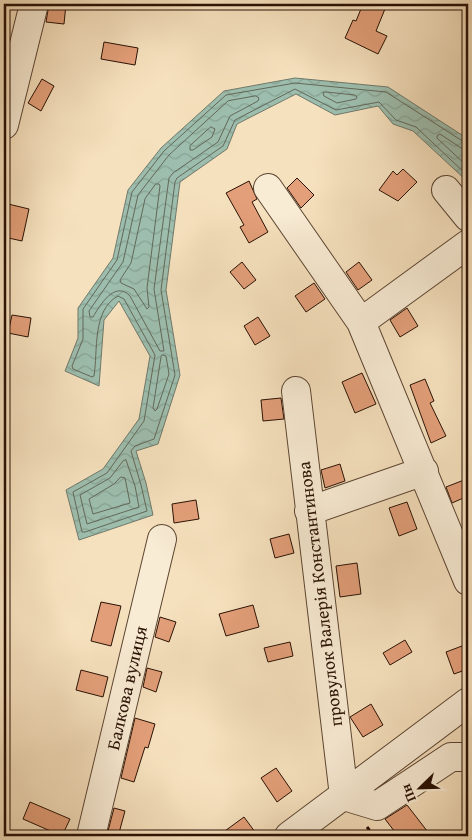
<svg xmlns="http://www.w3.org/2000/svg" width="472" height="840" font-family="'Gentium Book Plus',serif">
	<defs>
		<pattern id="water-waves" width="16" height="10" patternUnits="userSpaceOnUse" patternTransform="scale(1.25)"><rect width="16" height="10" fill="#9dbeae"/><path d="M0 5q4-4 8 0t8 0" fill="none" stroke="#87a294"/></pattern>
	</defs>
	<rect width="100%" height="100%" fill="#f6e1be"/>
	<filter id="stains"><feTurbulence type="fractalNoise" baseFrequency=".004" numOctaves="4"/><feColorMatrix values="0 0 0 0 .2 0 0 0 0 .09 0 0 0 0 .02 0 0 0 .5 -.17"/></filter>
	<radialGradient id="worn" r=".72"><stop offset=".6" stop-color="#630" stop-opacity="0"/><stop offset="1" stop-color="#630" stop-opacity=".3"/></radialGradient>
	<path fill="url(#water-waves)" stroke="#6f796a" d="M295,78l93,9 80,52v43l-55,-51 -20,-7 -15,-18 -43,9 -39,-21 -59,30 -10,25 -47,33 -14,108 14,85 -22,69 -22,7 10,32 7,32 -74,25 -13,-50 37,-21 36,-50 11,-63 -31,-55 -15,19 -5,66 -34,-15 13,-33v-30l35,-50 15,-68 33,-42 63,-57z"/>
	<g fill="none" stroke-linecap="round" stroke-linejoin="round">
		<path stroke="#636859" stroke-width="1" d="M326,92l29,3 2,2 -1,2 -19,4 -13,-7 -1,-3z
			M256,96l3,2 -1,3 -28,15 -12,26 -45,31 -4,5 -15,111 10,62h-4l-30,-55c-15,-16 -30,9 -37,21h-3l-1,-6 34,-49 15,-67 31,-40 59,-54z
			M211,127l4,2 -3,8 -19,13h-3v-4z
			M468,143l-4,-1 -78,-50 -91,-9 -69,12 -62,56 -32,41 -15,68 -34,49v30l-11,27 1,3 19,8 2,-1c4,-25 -2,-66 24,-80l6,3 31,56 -11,66 -37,52 -34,19 9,40h3l62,-21 -6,-26 -10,-34 4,-5 19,-7 21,-64 -14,-85 14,-108 2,-4 46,-32 12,-26 60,-31 41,21 43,-8 17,18 20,7 52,49
			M468,149l-7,-1 -21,-14 -3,2v2l31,29
			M156,184h3l1,2 -13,102 2,19 -2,2 -13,-20 -13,-6 -1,-3 11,-17 14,-64z
			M163,355l3,1 3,18 -12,35 -2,2 -2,-3 8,-51z
			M126,460l9,26 4,21 -52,17 -7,-29 30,-17 13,-17z
			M121,477l4,1 5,25 -37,11 -4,-15 25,-15z"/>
	</g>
	<path fill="#e39f79" stroke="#291104" d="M49,4h17l-2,20 -18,-2z
		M363,4h24l-11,27 11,5 -9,18 -33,-16 8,-18 3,1z
		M104,42l34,6 -3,17 -34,-6z
		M42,79l12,7 -13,25 -13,-8z
		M403,169l14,13 -19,19 -19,-11 14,-19 4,4z
		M297,178l17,17 -13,13 -14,-20z
		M249,181l8,18 -5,3 16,30 -19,11 -9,-16 4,-2 -18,-32z
		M4,203l25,6 -7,32 -18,-4z
		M242,262l14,18 -12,9 -14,-17z
		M359,262l13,18 -14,10 -12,-18z
		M314,283l11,16 -19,13 -11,-16z
		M407,308l11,18 -18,11 -10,-17z
		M12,315l19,3 -3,19 -20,-4z
		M258,317l12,19 -15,9 -11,-19z
		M362,373l14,31 -21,9 -13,-31z
		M425,379l9,22 -4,2 16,33 -15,7 -21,-58z
		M281,398l3,21 -21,2 -2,-21z
		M340,464l5,17 -20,7 -4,-18z
		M464,480l4,11v5l-16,7 -6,-16z
		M196,500l3,19 -25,4 -2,-19z
		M407,502l10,27 -18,7 -10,-28z
		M289,534l5,19 -19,5 -5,-19z
		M357,563l4,31 -21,3 -4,-31z
		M101,602l20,4 -10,40 -20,-5z
		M253,605l6,22 -33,9 -7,-22z
		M160,617l16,5 -7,20 -14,-5z
		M405,640l7,12 -22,13 -7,-12z
		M290,642l3,14 -25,6 -4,-14z
		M462,646l6,17v6l-14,5 -8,-22z
		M147,668l15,4 -6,20 -13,-5z
		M81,670l27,7 -5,20 -27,-7z
		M371,704l12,21 -20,12 -13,-20z
		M135,718l20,6 -7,24 -3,-1 -11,35 -13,-4z
		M276,768l16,23 -15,11 -16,-24z
		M30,802l40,17 -8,17 -39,-17z
		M407,805l24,31h-33l-13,-17z
		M114,808l11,3 -6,22 -11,-2z
		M244,817l14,19h-40z"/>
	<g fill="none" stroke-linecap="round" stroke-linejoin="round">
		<g stroke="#5c4532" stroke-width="30">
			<path id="minor" d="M4,125l30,-121
				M268,188l93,134 107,259
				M446,190l22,27
				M361,322l107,-78
				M296,391l48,405 33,10 74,-49h17
				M309,511l115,-40
				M91,836l71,-297
				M289,836l179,-134"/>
		</g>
		<path stroke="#291104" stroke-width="3" stroke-dasharray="4 2.5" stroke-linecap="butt" d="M367,827l7,9"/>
		<use href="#minor" stroke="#f9ecd5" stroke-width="28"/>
	</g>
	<g text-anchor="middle" stroke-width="4.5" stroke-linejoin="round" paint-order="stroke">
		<g font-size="18" fill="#291104" stroke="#f9ecd5">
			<text transform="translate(320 594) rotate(-97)" y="6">провулок Валерія Константинова</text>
			<text transform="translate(127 688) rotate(-77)" y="6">Балкова вулиця</text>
		</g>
	</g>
	<rect width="472" height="840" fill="none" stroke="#f6e1be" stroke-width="20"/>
	<rect x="5" y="5" width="462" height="830" fill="none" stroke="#291104" stroke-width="2.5"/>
	<rect x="10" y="10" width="452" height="820" fill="none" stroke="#291104"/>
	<g transform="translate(420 788) rotate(247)" stroke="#f9ecd5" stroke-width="4" paint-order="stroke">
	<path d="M0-4L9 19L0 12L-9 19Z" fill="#291104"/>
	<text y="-8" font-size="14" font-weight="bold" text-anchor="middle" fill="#291104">Пн</text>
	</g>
	<rect width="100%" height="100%" filter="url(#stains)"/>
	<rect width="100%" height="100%" fill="url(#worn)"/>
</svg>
